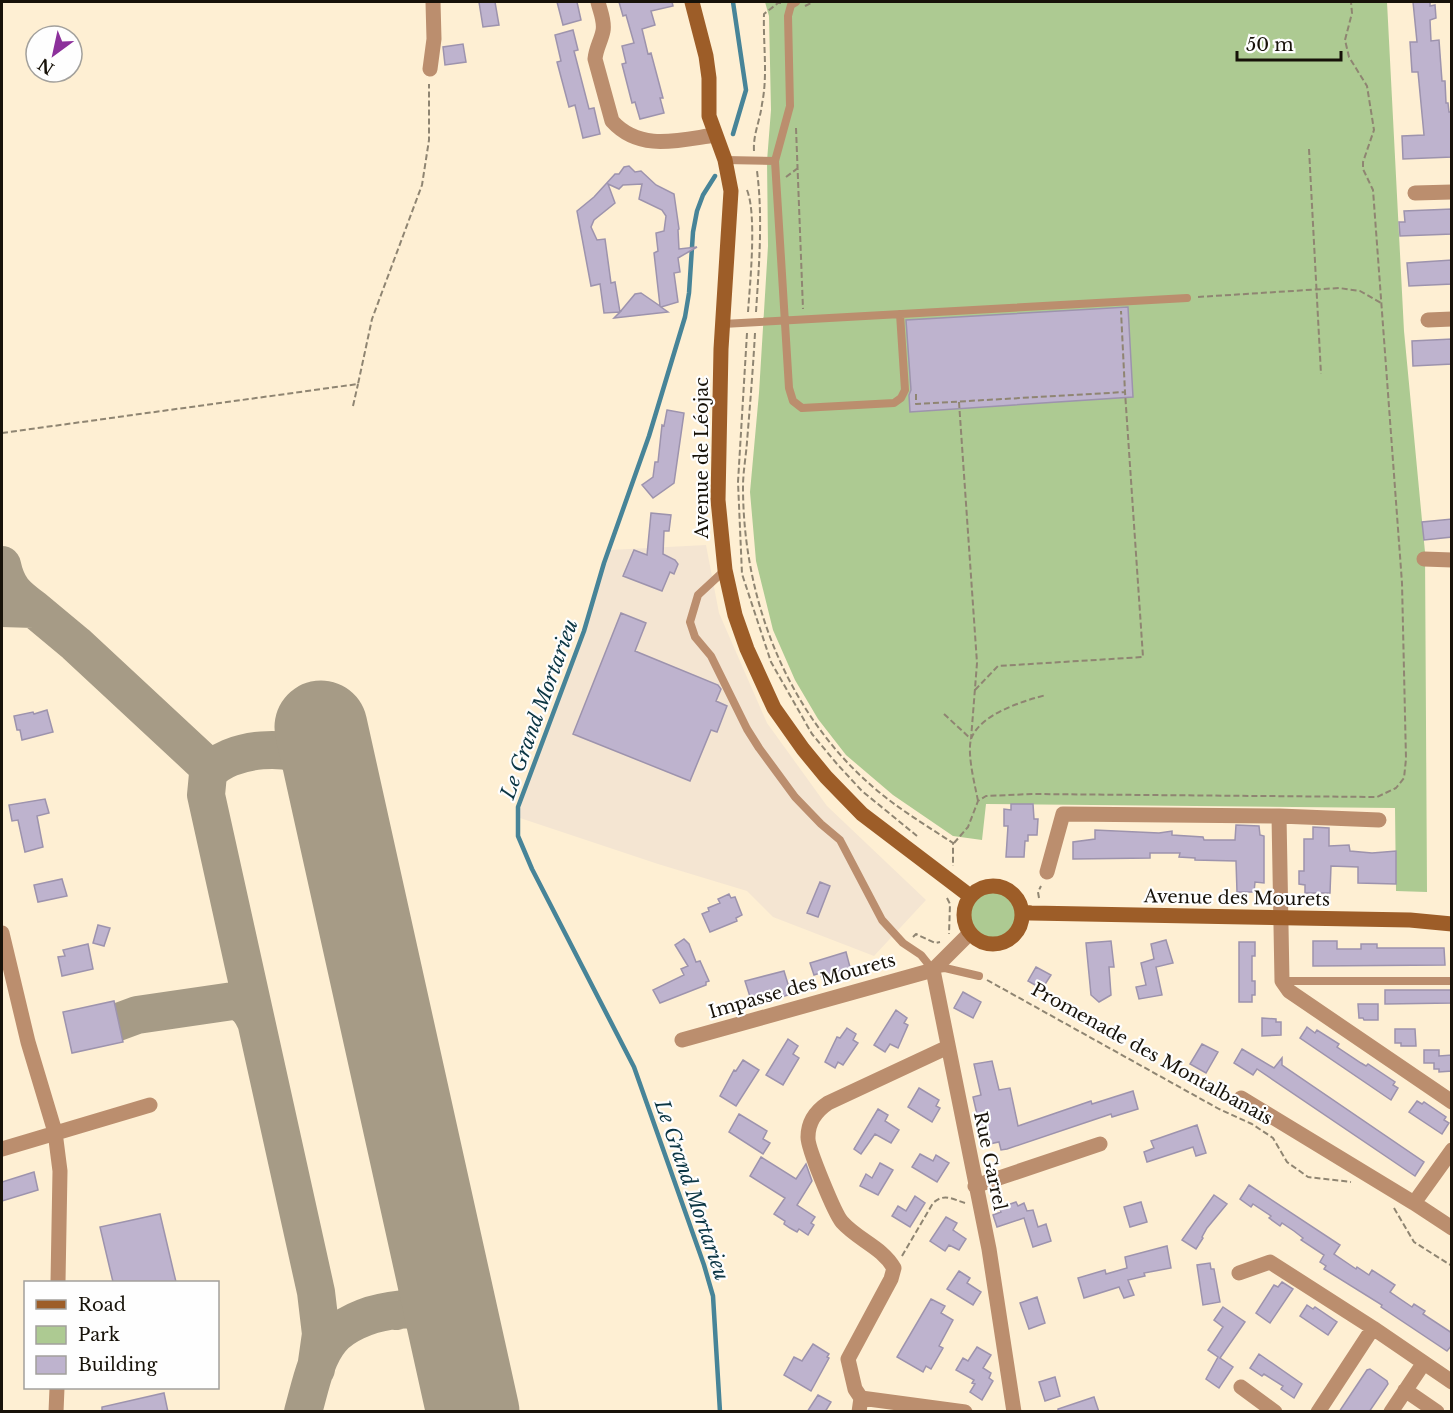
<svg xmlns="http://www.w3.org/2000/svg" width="1453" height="1413" font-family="'Libre Baskerville',serif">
	<rect width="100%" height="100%" fill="#feefd3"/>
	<path fill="#f4e5d2" d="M706,545l13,68 48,110 60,83 99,94 -52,56 -101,-39 -26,-26 -89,-27 -141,-47 93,-267z"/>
	<path fill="#adca92" d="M765,2h622l17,329 21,221 2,340 -31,-1 -1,-83 -409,-4 -4,36 -29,-4 -60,-41 -47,-40 -28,-36 -23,-39 -22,-50 -17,-69 -6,-69 9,-99 9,-147 -1,-85 4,-51 -2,-94z
		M970 915a23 23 0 1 1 46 0a23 23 0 1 1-46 0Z"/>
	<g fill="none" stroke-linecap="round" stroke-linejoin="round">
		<path stroke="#478498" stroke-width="4.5" d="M733,2l13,88 -13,44
			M715,176l-12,19 -6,16 -4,21 -4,61 -4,24 -36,119 -45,127 -20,68 -66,176v29l14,33 102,198 70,198 9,31 7,116"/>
		<path stroke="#a69b86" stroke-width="38" d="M2,565c5,23 13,30 32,44
			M2,608l32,1 42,35 128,119 7,4 4,-1
			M118,1022l19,-7 96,-14c13,2 18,10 23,21
			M396,1311c34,-8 34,-31 41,-61
			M316,1369l5,-35 -5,-42 -110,-497 2,-21c18,-27 89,-33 111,-9 15,16 19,44 25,65
			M303,1412c7,-24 12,-54 28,-73 22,-27 97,-45 119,-10 10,14 15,48 19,66"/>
		<path stroke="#a69b86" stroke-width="93" d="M321,727l152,685"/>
	</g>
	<path fill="#beb3ce" stroke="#9d93ad" stroke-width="1.5" fill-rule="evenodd" d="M479,2h16l4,23 -16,2z
		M557,2h20l4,18 -18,5z
		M619,2h53l1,4 -22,5 4,14 -13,4 6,25 3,-1 12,45h-3l4,15 -24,6 -5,-17 -3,1 -10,-39 4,-1 -4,-17 12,-3 -8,-28 -3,1z
		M1413,2h17v4l5,-1 1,13 -6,2 1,21 8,-1 3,41h3l1,22h2l1,9h3v45l-49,2 -1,-23 22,-1 -6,-63h-6l-2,-30h7z
		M573,30l5,20 -4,1 15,58 5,-1 6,26 -17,4 -8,-33 -6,2 -12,-45 4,-1 -6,-26z
		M463,44l3,18 -21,3 -2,-18z
		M629,166l6,6 6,-1 15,14 18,9 5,35 -1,1 1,19 18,-2 -19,11 2,14 -6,1 4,29 -17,5 7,5 -54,6 6,-6 -16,1 -4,-29 -9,2 -14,-75 17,-14 21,-23h4l5,-7zM608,184l11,5 4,-4 19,-1 -3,15 23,11 4,6 -2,15 -8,2 2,18 -4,2 6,53 -19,-13 -6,1 -15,18 -5,-30 -4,1 -6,-44 -8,1 -6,-13 3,-7 21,-17z
		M1452,209v25l-52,2 -1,-14h6l-1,-11z
		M1452,260v24l-43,2 -2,-23z
		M1128,307l5,90 -223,15 -1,-17 2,-5 -5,-70z
		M1452,339v25l-39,2 -1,-25z
		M667,410l17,3 -10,70 -21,15 -11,-13 11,-8 2,-15h3l4,-37 2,1z
		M651,513l20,2 -2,16h-5l-1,23 12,6 3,4 -4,10 -4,-2 -8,19 -39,-15 11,-26 13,5z
		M1452,519v18l-28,3 -2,-18z
		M621,613l25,10 -11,28 83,34 3,4 -5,12 11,5 -10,26 -6,-2 -21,51 -117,-47z
		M47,710l6,22 -31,8 -2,-10h-3l-3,-14 19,-4 1,2z
		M45,799l4,14 -12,3 6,31 -18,5 -7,-32 -6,1 -3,-16z
		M1011,804h22l1,15h4l-1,16h-9v6h-3l-1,16h-18l2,-31h-4v-17l7,1z
		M1236,825l23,1 1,9 4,1v47l-9,-1 -1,10h-17l-1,-31 -41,-1v-2l-16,-1 1,-4h-30v5l-77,1v-17l22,-3v-9l64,3 13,-2v4l31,2 1,3h31z
		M1313,827l16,1v18l20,-1 1,6 22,2 24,-2v33l-38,-1v-16l-27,-1 -1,27h-25v-8l-6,-1v-13h5v-32h9z
		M62,879l5,17 -29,6 -4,-17z
		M820,882l10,4 -12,31 -11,-4z
		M729,894l2,4 4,-1 7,18 -6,3 1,3 -27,11 -8,-18 7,-3 -1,-3 12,-5 -2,-4z
		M98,925l12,3 -6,18 -11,-3z
		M684,939l5,5 7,18 4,-1 9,20 -3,1v3l-46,18 -7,-13 31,-15 -3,-6 7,-3 -13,-21z
		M1166,940l7,23 -17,4 6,28 -23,4 -3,-12 10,-2 -5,-22 13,-4 -3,-15z
		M1111,941l3,26h-5l2,28 -12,7 -8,-7 -5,-52z
		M1313,941h24v8h24v-5h16v4h67l1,17 -132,1z
		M1239,942h16v14h-3v25h3v14h-3v7h-13z
		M88,944l5,25 -31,7 -4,-19 7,-1 -2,-6z
		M846,952l5,19 -29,8 -2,-6 -6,2 -4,-12z
		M1036,967l15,8 -9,14 -14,-8z
		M784,971l7,23 -38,12 -8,-25z
		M1385,990h67v13l-67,1z
		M963,992l18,10 -8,16 -19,-10z
		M114,1001l9,41 -51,11 -9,-41z
		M1358,1004h20v16h-14l-1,-2h-4z
		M896,1010l11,8 -3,5 4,2 -10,23 -8,-4 -5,8 -11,-7z
		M1262,1018l14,1v3h5v13l-19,1z
		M1307,1027l8,6 2,-3 22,14 -2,3 24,16 5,3 2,-2 27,18 -2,3 5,3 -7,12 -91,-62z
		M847,1028l9,6 -3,6 5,3 -15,22 -5,-3 -3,6 -10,-6 12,-25 3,1z
		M1395,1029h20l1,17h-15v-3h-6z
		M788,1039l10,7 -5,8 6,4 -16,27 -17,-10z
		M1202,1044l16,8 -12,21 -16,-9z
		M1242,1049l32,19 8,-10v7l142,97 -9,14 -158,-107 -4,6 -19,-12z
		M1424,1050h15v6l13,-1v16l-13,1v-3h-5v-6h-10z
		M743,1060l16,10 -23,36 -16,-10 14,-26 2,1z
		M992,1061l7,29 11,-2 8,38 73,-25 1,3 41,-13 5,18 -26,8 -1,-3 -104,35 -6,1 -2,-8 -15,3 -11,-48 8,-2 -7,-31z
		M919,1088l20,12 -3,6 4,2 -8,14 -24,-15z
		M1417,1101l5,3 2,-2 22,15 -2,3 5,3 -7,11 -33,-22z
		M878,1109l10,6 -3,6 14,9 -8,13 -16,-9 -14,20 -7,-5z
		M739,1114l28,17 -4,8 7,4 -7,11 -34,-22z
		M1197,1125l9,28 -10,3 -3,-9 -46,15 -3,-10 10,-4 -3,-7z
		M920,1154l13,7 3,-6 13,8 -12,19 -25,-15z
		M761,1157l35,22 10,-15 6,17 -15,24 18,12 -4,6 3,2 -6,10 -9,-6 -2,3 -7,-4 -6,-4 1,-3 -11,-7 11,-16 -35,-22z
		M880,1163l13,7 -15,25 -18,-9 6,-12 6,4z
		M34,1172l4,18 -36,11v-19z
		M1249,1185l91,60 -6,9 22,15 1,-2 12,8 3,-5 23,15 -5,7 22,15 2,-3 11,7 -2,3 29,19v12l-5,6 -66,-44 1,-2 -58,-36 2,-3 -6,-4 4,-7 -23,-15 2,-2 -9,-7 -12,-8 -2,3 -11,-8 2,-2 -18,-12 -2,3 -11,-8z
		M1214,1195l13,9 -20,24 -5,9 1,1 -7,11 -14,-9z
		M915,1196l10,7 -15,24 -18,-11 6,-10 8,5z
		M1016,1202l2,4 6,-3 3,8 6,-1 5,17 8,-3 5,17 -18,6 -9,-29 -27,9 -4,-12 8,-3 -2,-4z
		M1141,1202l6,20 -17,5 -6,-20z
		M160,1214l16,68h-63l-13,-55z
		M946,1217l11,6 -4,7 13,9 -7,11 -10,-5 -4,6 -15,-10z
		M1167,1246l4,22 -27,5 1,3 -17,4 6,15 -10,3 -5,-11 -35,11 -6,-20 27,-8 1,4 21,-6 -2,-11z
		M1210,1263l1,6h3l6,33 -17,3 -6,-40z
		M959,1271l11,7 -3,5 14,9 -8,13 -26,-16z
		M1282,1282l11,7 -23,34 -14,-10 18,-28 4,2z
		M1037,1297l8,26 -16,6 -9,-26z
		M931,1299l14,7 -4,7 12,7 -14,26 4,2 -12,21 -5,-3 -3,6 -26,-15z
		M1307,1305l6,4 2,-2 22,15 -9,13 -28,-19z
		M1223,1307l22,15 -25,36 13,9 -14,21 -13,-9 12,-22 -10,-7 15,-23 -9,-7z
		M813,1344l16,10 -2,3 2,1 -18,33 -27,-16 10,-18 8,4z
		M977,1347l14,8 -8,13 8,5 -2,5 4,3 -11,19 -12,-8 5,-8 -3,-1 2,-3 -18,-10 7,-12 5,3z
		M1259,1354l43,30 -8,14 -13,-9 2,-3 -19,-12 -2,2 -12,-8z
		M1370,1369l17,12 1,3 -19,28h-30l28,-42z
		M1055,1377l5,19 -15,5 -6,-19z
		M164,1393l4,19h-66v-5z
		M818,1395l13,7 -6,10h-18z
		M1094,1397l5,15h-41v-3z"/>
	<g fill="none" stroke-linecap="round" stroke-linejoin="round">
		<path stroke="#8f8572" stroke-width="2" stroke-dasharray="6 3" stroke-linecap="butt" d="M805,6l8,-4
			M796,128l7,181
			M1309,149l12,225
			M754,151c-1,-17 6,-30 8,-47 6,-29 1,-60 2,-90l14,-11h3
			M786,177l12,-9
			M747,190c10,25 3,93 1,122
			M1198,297l141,-9 21,3 21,12
			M756,312c3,-47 7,-94 1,-141
			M747,333l-9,149 4,92 29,88 41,72 25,30 25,27 55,45
			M755,333c-2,36 -5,72 -8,109 -1,14 -4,30 -4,45 0,121 51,243 150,316 19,14 40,27 60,40v23
			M916,394v10l209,-12 -4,-81
			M959,402l18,261 -6,76
			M353,406l5,-22
			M2,433l356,-49 14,-65 50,-134 7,-45v-56
			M975,690l23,-24 145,-9 -18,-265
			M944,714l27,25
			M978,801c-3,-16 -11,-46 -7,-62 9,-25 52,-38 75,-44
			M954,843l14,-16 10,-26 8,-5 46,-2 345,3 19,-9 8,-10 2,-19 -4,-176 -29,-393 -10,-21v-7l11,-32 -7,-44 -18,-29 -4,-17 7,-27 -1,-11
			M947,898l3,6 -1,30
			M1039,898l-1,-6 3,-6
			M913,937l3,-3 19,9 5,-1
			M987,980l232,129 33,15 21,14 14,24 21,15 43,5
			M1394,1208l20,34 38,24
			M902,1256l31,-53c11,-10 19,-4 32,0"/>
		<path stroke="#bb8e6e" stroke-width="8" d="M725,160l50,1 15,-55 -2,-90 3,-11 5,-3
			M775,161l14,227 4,13 9,7 92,-5 7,-5 4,-8 -5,-76
			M723,324l464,-26
			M725,570l-27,25 -8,27 5,15 16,19 36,73 12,19 36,49 26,27 19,16 42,80 21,23 18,12 12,15
			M937,969l8,-1 34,8
			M1284,981h166"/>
		<path stroke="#bb8e6e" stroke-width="15" d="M598,2c2,9 7,19 5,29 -2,10 -7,17 -8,28l17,62c28,31 67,19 103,14
			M430,69l4,-30 -1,-37
			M1415,193l37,-1
			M1428,320l24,-1
			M1424,559l28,1
			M1279,816l3,165 7,10 163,111
			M1047,872l16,-58 216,2 100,4
			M2,933l26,109 27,90 5,39 -2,111
			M933,970l56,279 25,163
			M682,1040l251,-70 37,-37
			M1241,1098l173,105 38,25
			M2,1149l148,-44
			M975,1186l125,-42
			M1414,1203l38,-53
			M1239,1273l31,-11 103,66 79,54
			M1241,1387l34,25
			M1405,1390l32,22
			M861,1398l-6,-9 -7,-30 43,-80 3,-11c-12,-21 -36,-28 -52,-46 -7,-8 -35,-75 -34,-85 0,-16 8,-26 20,-34l120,-56
			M56,1412l1,-24
			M859,1412l2,-14 104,14
			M1318,1412l55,-84
			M1391,1412l32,-48"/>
		<path stroke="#9d5d28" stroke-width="15" d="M692,2l14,54 3,22v38l16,44 6,31 -10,158 -3,151 7,70 10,45 12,34 27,59 29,41 23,28 36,37 108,82
			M964 915a29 29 0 1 1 58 0a29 29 0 1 1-58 0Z
			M1023,912l8,1 379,7 42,4"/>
	</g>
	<g text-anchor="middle" stroke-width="4.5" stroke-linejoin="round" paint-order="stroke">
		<g font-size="18" fill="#171209" stroke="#fefefe">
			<text transform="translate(702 458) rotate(-90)" y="6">Avenue de Léojac</text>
			<text transform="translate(1237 898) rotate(1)" y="6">Avenue des Mourets</text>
			<text transform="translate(802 986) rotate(-16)" y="6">Impasse des Mourets</text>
			<text transform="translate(1152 1054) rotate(29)" y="6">Promenade des Montalbanais</text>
			<text transform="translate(990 1161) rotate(78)" y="6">Rue Garrel</text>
		</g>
		<g font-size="20" font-style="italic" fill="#0c3644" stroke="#fefefe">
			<text transform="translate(539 709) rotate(-70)" y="7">Le Grand Mortarieu</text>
			<text transform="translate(692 1190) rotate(71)" y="7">Le Grand Mortarieu</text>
		</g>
	</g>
	<rect width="1453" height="1413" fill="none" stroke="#171209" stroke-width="6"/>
	<rect x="24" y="1281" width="195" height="108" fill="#fefefe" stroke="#a2a09c" stroke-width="1.5"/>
	<rect x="36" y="1300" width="30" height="9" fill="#9d5d28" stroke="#a2a09c" stroke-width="1.5"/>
	<text x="78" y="1311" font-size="18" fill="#171209">Road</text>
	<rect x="36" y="1326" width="30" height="18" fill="#adca92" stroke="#a2a09c" stroke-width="1.5"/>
	<text x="78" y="1341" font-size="18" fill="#171209">Park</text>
	<rect x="36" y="1356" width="30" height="18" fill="#beb3ce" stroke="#a2a09c" stroke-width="1.5"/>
	<text x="78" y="1371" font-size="18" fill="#171209">Building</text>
	<g transform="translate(54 54) rotate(213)"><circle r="28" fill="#fefefe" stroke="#a2a09c" stroke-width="1.5"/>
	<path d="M0-4.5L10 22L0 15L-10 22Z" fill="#8c309b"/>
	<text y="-9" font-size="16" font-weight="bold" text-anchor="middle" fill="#171209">N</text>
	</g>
	<path d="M1237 51v9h104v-9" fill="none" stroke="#171209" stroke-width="3"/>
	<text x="1246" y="51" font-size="18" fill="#171209" stroke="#fefefe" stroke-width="4.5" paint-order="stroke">50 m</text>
</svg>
